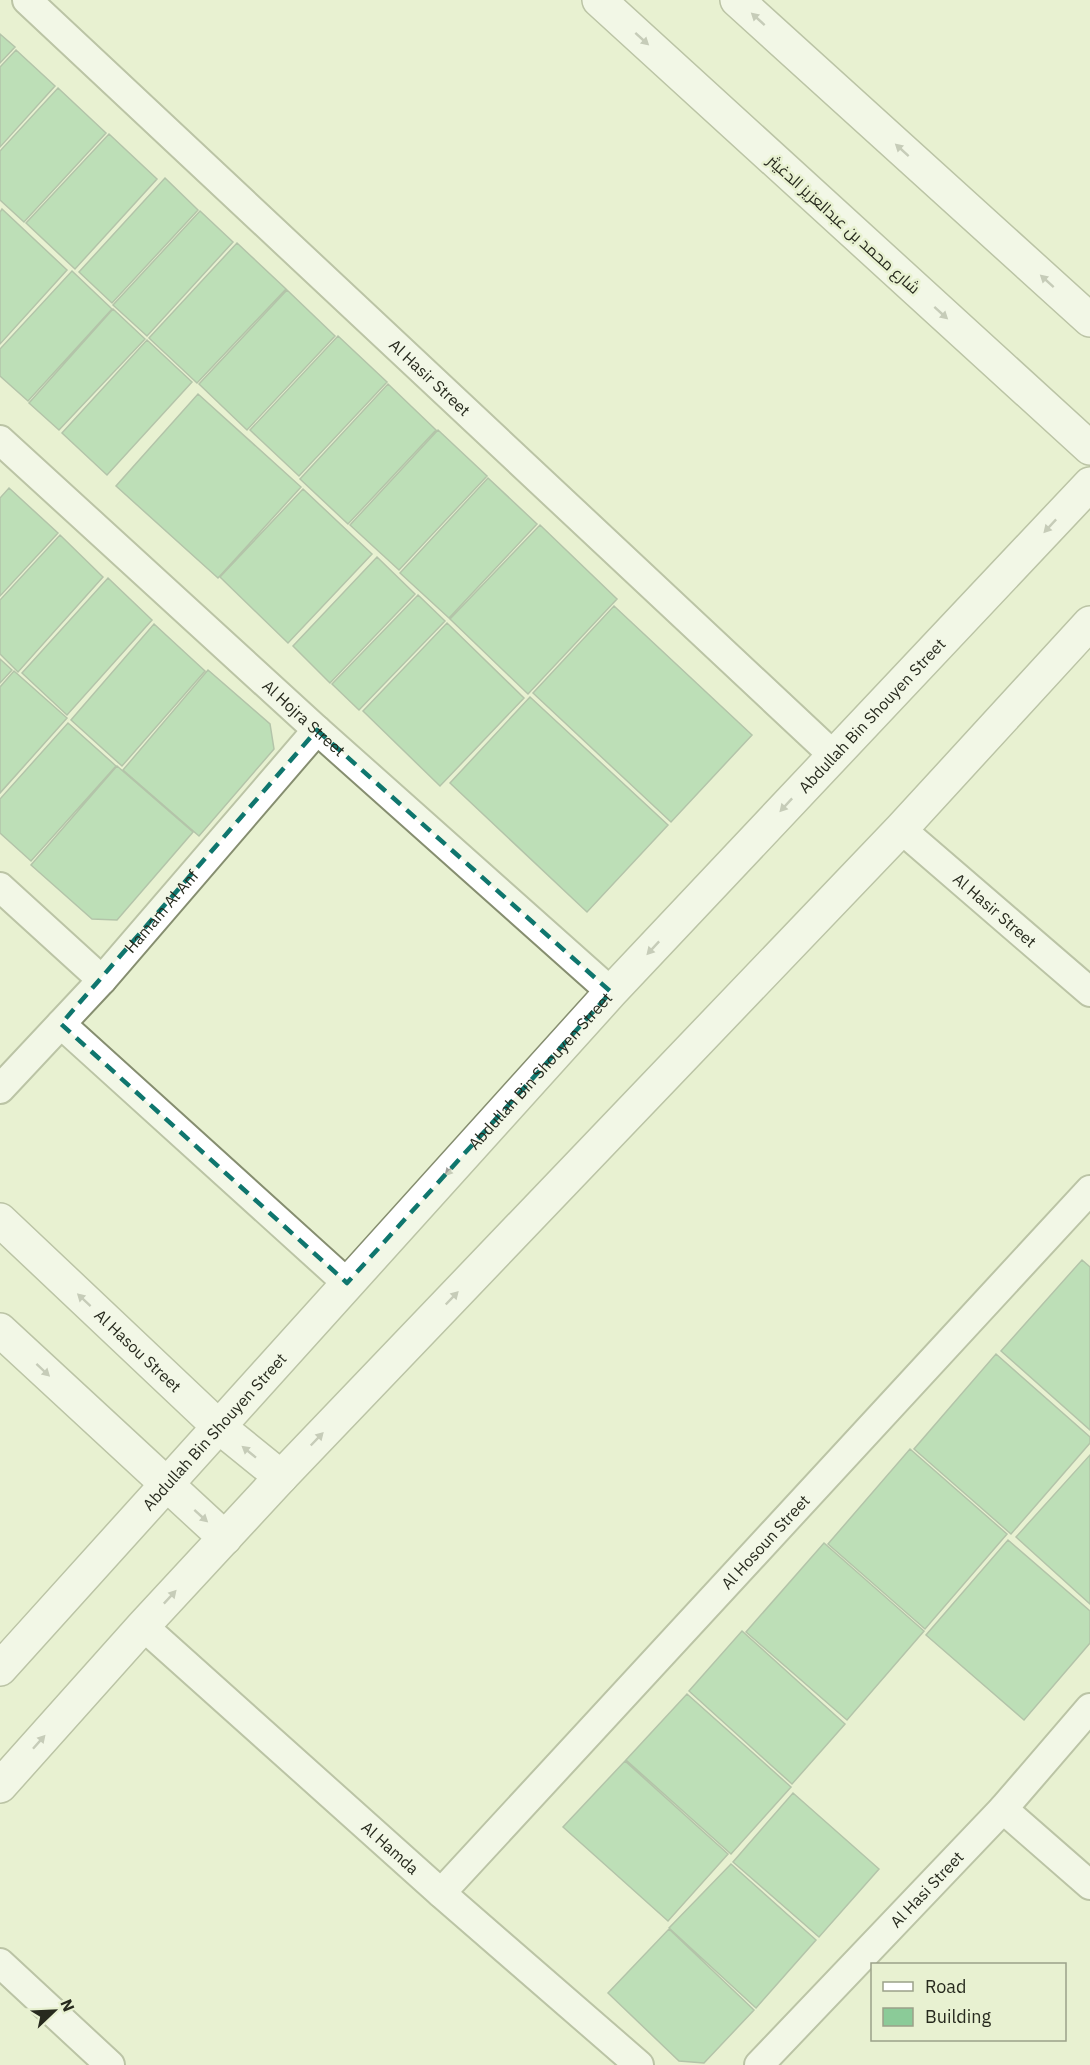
<svg xmlns="http://www.w3.org/2000/svg" width="1090" height="2065" font-family="'IBM Plex Sans',Cairo,sans-serif">
	<rect width="100%" height="100%" fill="#e8f1d1"/>
	<path fill="#8bcb98" stroke="#748e78" stroke-width="1.5" d="M0,34l15,13 -15,16z
		M16,50l39,36 -55,61v-80z
		M58,88l48,45 -82,89 -24,-22v-49z
		M109,134l48,45 -82,90 -49,-46z
		M165,178l33,32 -86,93 -33,-31z
		M2,209l65,61 -67,74v-132z
		M200,211l33,31 -86,94 -34,-31z
		M237,243l49,46 -89,94 -48,-45z
		M72,271l40,38 -84,92 -28,-25v-27z
		M287,290l48,46 -88,94 -48,-46z
		M113,309l32,30 -86,91 -30,-27z
		M338,336l49,46 -88,94 -49,-46z
		M147,340l45,42 -85,93 -45,-42z
		M388,384l48,46 -88,94 -48,-45z
		M198,394l103,93 -83,91 -102,-92z
		M438,430l49,46 -88,94 -49,-45z
		M488,478l49,46 -88,94 -49,-45z
		M9,488l49,45 -58,63v-98z
		M303,489l69,65 -84,89 -68,-66z
		M540,525l77,74 -89,95 -78,-75z
		M60,535l43,42 -85,95 -18,-18v-54z
		M377,557l38,37 -85,89 -37,-37z
		M108,578l44,42 -85,95 -45,-42z
		M418,595l27,26 -86,89 -27,-26z
		M614,606l138,129 -81,87 -138,-129z
		M447,623l77,75 -84,88 -77,-75z
		M154,624l51,47 -83,95 -51,-46z
		M0,659l12,11 -12,13z
		M208,670l62,54 4,25 -75,87 -76,-66z
		M14,671l53,47 -67,75v-106z
		M530,697l138,128 -81,87 -137,-129z
		M68,723l48,43 -85,95 -31,-28v-34z
		M117,766l76,66 -76,88 -25,-1 -61,-54z
		M1082,1260l8,7v163l-89,-79z
		M996,1354l94,83v6l-79,91 -97,-85z
		M910,1449l97,85 -82,95 -97,-85z
		M1090,1455v149l-74,-67z
		M1008,1540l82,71v32l-66,77 -98,-85z
		M824,1543l100,88 -77,89 -101,-88z
		M742,1631l103,93 -53,60 -103,-93z
		M687,1694l104,93 -60,67 -105,-94z
		M625,1761l103,93 -60,67 -105,-94z
		M793,1793l86,76 -60,68 -86,-75z
		M731,1864l85,76 -60,68 -87,-80z
		M669,1929l85,81 -50,53 -25,-2 -71,-68z"/>
	<g fill="none" stroke-linecap="round" stroke-linejoin="round">
		<g stroke="#868e70" stroke-width="32">
			<g id="minor">
				<path id="s1" d="M27,0l806,755"/>
				<path id="s2" d="M0,440l317,290 294,262"/>
				<path id="s3" d="M901,829l189,163"/>
				<path d="M0,887l102,93"/>
				<path d="M61,1024l286,259"/>
				<path id="s4" d="M0,1089l102,-109 215,-250"/>
				<path id="s5" d="M143,1626l298,267 198,172"/>
				<path d="M1003,1809l87,76"/>
				<path id="s6" d="M441,1893l649,-703"/>
				<path d="M0,1963l110,102"/>
				<path id="s7" d="M759,2065l244,-256 87,-101"/>
			</g>
		</g>
		<g stroke="#868e70" stroke-width="36">
			<g id="tertiary">
				<path d="M599,0l491,448"/>
				<path d="M737,0l353,320"/>
				<path id="s8" d="M0,1220l218,206 63,51"/>
				<path d="M0,1330l225,208"/>
				<path id="s9" d="M0,1669l611,-677 479,-508"/>
				<path d="M0,1786l143,-160 138,-149 620,-648 189,-206"/>
			</g>
		</g>
		<use href="#minor" stroke="#fff" stroke-width="28"/>
		<use href="#tertiary" stroke="#fff" stroke-width="33"/>
	</g>
	<defs><path id="oneway-solid" d="M-6-.8H1V-3.2L6.5 0L1 3.2V.8H-6Z" transform="scale(1.5)"/></defs>
	<g fill="#9e9f9a">
		<use href="#oneway-solid" transform="translate(758 19) rotate(-138)"/>
		<use href="#oneway-solid" transform="translate(642 39) rotate(42)"/>
		<use href="#oneway-solid" transform="translate(902 150) rotate(-138)"/>
		<use href="#oneway-solid" transform="translate(1047 281) rotate(-138)"/>
		<use href="#oneway-solid" transform="translate(941 313) rotate(42)"/>
		<use href="#oneway-solid" transform="translate(1050 526) rotate(133)"/>
		<use href="#oneway-solid" transform="translate(786 805) rotate(133)"/>
		<use href="#oneway-solid" transform="translate(653 948) rotate(133)"/>
		<use href="#oneway-solid" transform="translate(451 1169) rotate(132)"/>
		<use href="#oneway-solid" transform="translate(452 1298) rotate(-46)"/>
		<use href="#oneway-solid" transform="translate(84 1300) rotate(-137)"/>
		<use href="#oneway-solid" transform="translate(43 1370) rotate(43)"/>
		<use href="#oneway-solid" transform="translate(317 1439) rotate(-46)"/>
		<use href="#oneway-solid" transform="translate(249 1452) rotate(-141)"/>
		<use href="#oneway-solid" transform="translate(201 1516) rotate(42)"/>
		<use href="#oneway-solid" transform="translate(170 1597) rotate(-47)"/>
		<use href="#oneway-solid" transform="translate(39 1742) rotate(-48)"/>
	</g>
	<path d="M0 0H1090V2065H0ZM317,730l294,262 -264,291 -286,-259z" fill="#e8f1d1" fill-opacity=".55" fill-rule="evenodd"/>
	<path fill="none" stroke="#0f766e" stroke-width="4.5" stroke-dasharray="12 8" stroke-linejoin="round" d="M317,730l294,262 -264,291 -286,-259z"/>
	<g text-anchor="middle" stroke-width="5" stroke-linejoin="round" paint-order="stroke">
		<g font-size="16" fill="#272a1e" stroke="#e8f1d1">
			<text transform="translate(844 224) rotate(42)" y="6">شارع محمد بن عبدالعزيز الدغيثر</text>
			<text dy="6" stroke="none"><textPath href="#s1" startOffset="552">Al Hasir Street</textPath></text>
			<text dy="6" stroke="none"><textPath href="#s9" startOffset="1292">Abdullah Bin Shouyen Street</textPath></text>
			<text dy="6" stroke="none"><textPath href="#s2" startOffset="412">Al Hojra Street</textPath></text>
			<text dy="6" stroke="none"><textPath href="#s3" startOffset="124">Al Hasir Street</textPath></text>
			<text dy="6" stroke="none"><textPath href="#s4" startOffset="240">Hamam Al Anf</textPath></text>
			<text dy="6" stroke="none"><textPath href="#s9" startOffset="806">Abdullah Bin Shouyen Street</textPath></text>
			<text dy="6" stroke="none"><textPath href="#s8" startOffset="190">Al Hasou Street</textPath></text>
			<text dy="6" stroke="none"><textPath href="#s9" startOffset="320">Abdullah Bin Shouyen Street</textPath></text>
			<text dy="6" stroke="none"><textPath href="#s6" startOffset="478">Al Hosoun Street</textPath></text>
			<text dy="6" stroke="none"><textPath href="#s5" startOffset="332">Al Hamda</textPath></text>
			<text dy="6" stroke="none"><textPath href="#s7" startOffset="243">Al Hasi Street</textPath></text>
		</g>
	</g>
	<rect x="871" y="1963" width="195" height="78" fill="#e8f1d1" stroke="#9ba189" stroke-width="1.5"/>
	<rect x="883" y="1982" width="30" height="9" fill="#ffffff" stroke="#9ba189" stroke-width="1.5"/>
	<text x="925" y="1993" font-size="18" fill="#272a1e">Road</text>
	<rect x="883" y="2008" width="30" height="18" fill="#8bcb98" stroke="#9ba189" stroke-width="1.5"/>
	<text x="925" y="2023" font-size="18" fill="#272a1e">Building</text>
	<g transform="translate(54 2011) rotate(67)" stroke="#e8f1d1" stroke-width="4.5" paint-order="stroke">
	<path d="M0-4.5L10 22L0 15L-10 22Z" fill="#272a1e"/>
	<text y="-9" font-size="16" font-weight="bold" text-anchor="middle" fill="#272a1e">N</text>
	</g>
</svg>
